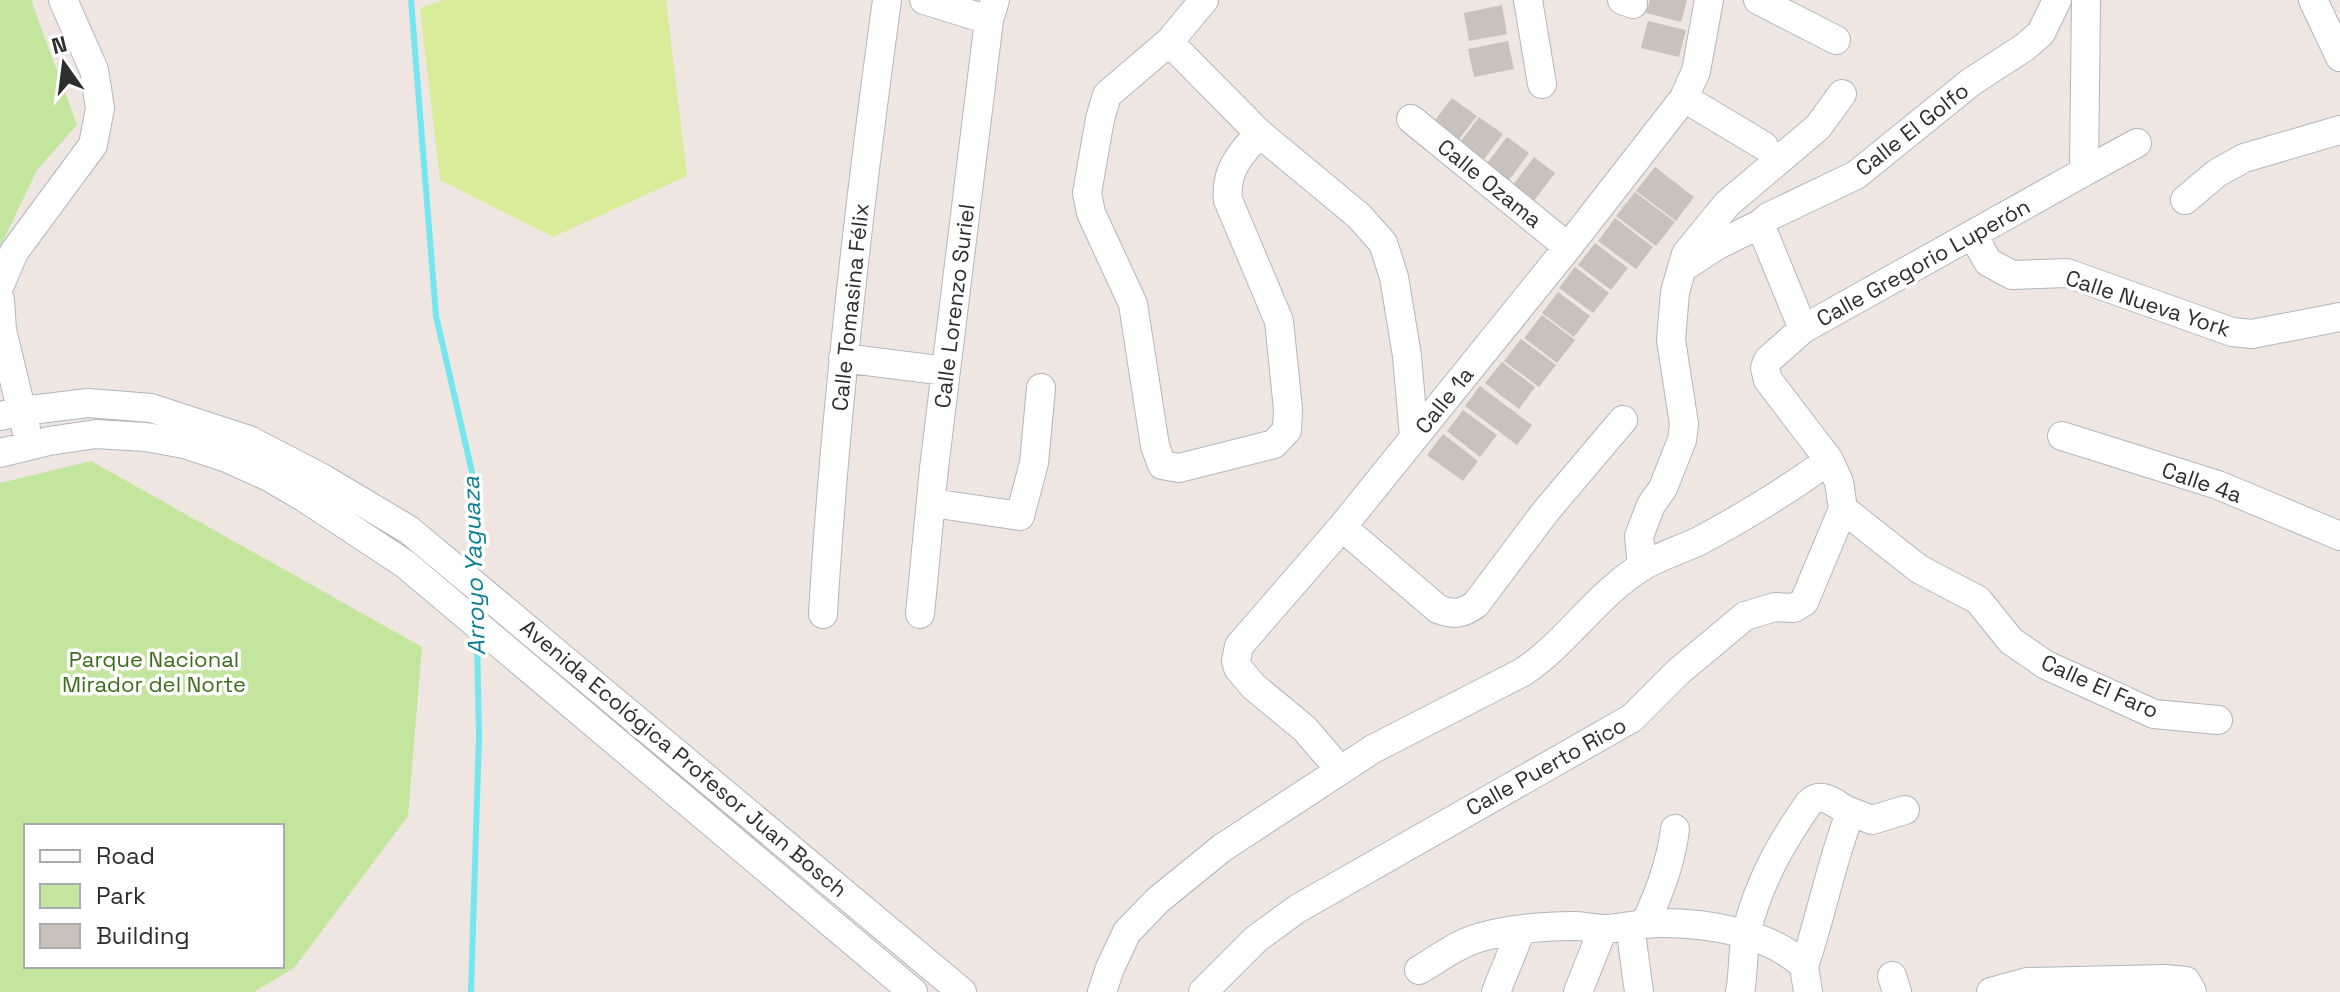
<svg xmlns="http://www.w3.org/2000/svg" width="2340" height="992" font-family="'Space Grotesk',sans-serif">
	<rect width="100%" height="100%" fill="#efe6e1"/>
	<path fill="#c3e59e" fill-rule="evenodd" d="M0,0h31l46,125 -40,45 -37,77z
		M91,461l331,186 -14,169 -114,152 -40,24h-254v-509zM282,826v140h-256v-140z"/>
	<path fill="#d8ec9a" d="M444,0h222l21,176 -134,61 -113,-57 -20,-172z"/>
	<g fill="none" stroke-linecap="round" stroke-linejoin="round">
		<path stroke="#75e6ef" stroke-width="6" d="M411,0l25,316 39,169 1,90
			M471,992l8,-256 -2,-98"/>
	</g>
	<path fill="#c8c1bc" d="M1650,0h37l-6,22 -35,-9z
		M1502,5l5,29 -38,7 -5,-28z
		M1648,21l38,9 -7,27 -38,-9z
		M1508,41l6,28 -40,8 -6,-28z
		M1452,98l25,18 -24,31 -24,-19z
		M1479,117l24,17 -24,32 -24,-17z
		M1507,137l22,16 -25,34 -22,-17z
		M1534,157l21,16 -26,34 -21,-15z
		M1655,167l39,30 -18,24 -40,-30z
		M1635,192l40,30 -19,24 -40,-30z
		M1615,218l38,29 -17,22 -38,-28z
		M1595,243l33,25 -17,22 -33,-25z
		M1575,267l34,26 -16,20 -34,-25z
		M1558,292l32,24 -16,21 -32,-24z
		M1542,315l33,25 -18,23 -33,-25z
		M1521,339l35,26 -17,22 -35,-26z
		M1502,362l33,25 -16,22 -34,-26z
		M1480,386l52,39 -15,20 -52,-39z
		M1463,410l34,25 -17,22 -33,-26z
		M1443,434l35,27 -15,20 -36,-26z"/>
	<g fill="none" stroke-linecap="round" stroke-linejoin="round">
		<g stroke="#b1b6be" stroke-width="30">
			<path id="minor" d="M924,0l65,20
				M1204,0l-35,42 -62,53 -7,24 -13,74 4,20 42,91 22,142 7,19 17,3 95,-24 13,-14 1,-21 -9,-88 -51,-121c-3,-30 12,-45 31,-67
				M1528,0l14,84
				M1622,0l11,4
				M1758,0l78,40
				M2313,0l27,57
				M1169,42l90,91 100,83 24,27 11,34 13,79 7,81
				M1684,98l80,48
				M1411,119l157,128
				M2084,172l53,-29
				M2185,200l32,-27 27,-15 96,-28
				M1973,235l15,27 24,13 55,-2 165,59 20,2 88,-17
				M1684,267l32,-21 44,-22
				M0,285l14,-33 79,-107 7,-37 -6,-38 -31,-70
				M0,300l2,30 24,99
				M1803,329l-43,-105 8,-7 88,-42 115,-93 54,-35 16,-14 16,-33
				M843,358l103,13
				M0,416l22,-5 66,-8 63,5 98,32 73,38 87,52 553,462
				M2062,436l156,49 122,51
				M0,453l49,-12 47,-7 50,3 38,7 43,14 42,19 36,21 100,66 508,428
				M932,503l88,13 14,-53 7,-75
				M1843,509l-4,-27 -10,-22 -61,-80 -3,-12 3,-8 35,-31 281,-157 2,-172
				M1843,509l76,60 59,31 33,41 35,24 108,49 64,6
				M1342,527l96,82c15,6 25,5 38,-5l70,-93 77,-91
				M1642,567l-3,-31 12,-31 12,-17 19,-48 2,-16 -13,-84 4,-48 11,-38 41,-50 91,-77 24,-33
				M823,614c12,-205 36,-410 64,-614
				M920,614l14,-146 55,-448 6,-20
				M1340,770l-35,-41 -52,-43 -15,-18 -2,-7 3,-15 103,-119 226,-280 116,-149 12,-27 13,-71
				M1846,810l26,10 33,-10
				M1645,924c14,-31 26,-61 30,-95
				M1630,926l9,66
				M1419,970c19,-11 38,-26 59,-32 31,-9 65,-12 97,-12 10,0 20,3 30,3 19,-1 37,-6 55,-6 47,0 109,9 144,43l4,26
				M1892,976l5,16
				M1102,992l8,-24 17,-36 31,-32 64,-52 151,-99 150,-77c44,-29 74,-78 120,-106 17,-10 37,-16 56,-25 40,-21 94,-54 130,-81
				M1203,992l53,-53 41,-30 335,-191 46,-46 67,-56 30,-9 19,1 10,-6 39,-93
				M1496,992l23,-57 7,-6
				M1578,992l25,-63
				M1740,992c4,-20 2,-42 7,-62 12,-48 34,-87 62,-127 13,-12 25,0 37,7l2,9c-18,48 -27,98 -44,147
				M1991,992l36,-10 138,-3 21,2 6,11"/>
		</g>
		<use href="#minor" stroke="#fff" stroke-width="28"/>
	</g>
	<g text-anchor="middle" stroke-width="7" stroke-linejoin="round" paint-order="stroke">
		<g font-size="22" fill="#2e2e2e" stroke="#fff">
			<text transform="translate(1912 129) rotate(-38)" y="8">Calle El Golfo</text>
			<text transform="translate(1490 183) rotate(39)" y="8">Calle Ozama</text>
			<text transform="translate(1923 262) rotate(-29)" y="8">Calle Gregorio Luperón</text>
			<text transform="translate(2148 303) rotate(18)" y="8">Calle Nueva York</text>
			<text transform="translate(954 306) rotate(-83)" y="8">Calle Lorenzo Suriel</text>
			<text transform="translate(850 307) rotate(-84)" y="8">Calle Tomasina Félix</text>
			<text transform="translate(1444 400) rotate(-51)" y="8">Calle 1a</text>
			<text transform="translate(2202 482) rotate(19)" y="8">Calle 4a</text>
			<text transform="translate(2100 686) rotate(24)" y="8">Calle El Faro</text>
			<text transform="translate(684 758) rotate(40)" y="8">Avenida Ecológica Profesor Juan Bosch</text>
			<text transform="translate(1546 766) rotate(-29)" y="8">Calle Puerto Rico</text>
		</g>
		<g font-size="22" fill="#3c6d1b" stroke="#fff">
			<text x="154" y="667">Parque Nacional<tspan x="154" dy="25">Mirador del Norte</tspan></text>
		</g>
		<g font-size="24" font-style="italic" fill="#0d7f94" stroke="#fff">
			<text transform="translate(474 566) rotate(-92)" y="8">Arroyo Yaguaza</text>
		</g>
	</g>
	<rect x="24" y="824" width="260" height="144" fill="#ffffff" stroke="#ababab" stroke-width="2"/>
	<rect x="40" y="850" width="40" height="12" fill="#ffffff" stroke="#ababab" stroke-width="2"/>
	<text x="96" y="864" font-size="24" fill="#2e2e2e">Road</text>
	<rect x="40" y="884" width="40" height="24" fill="#c3e59e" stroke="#ababab" stroke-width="2"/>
	<text x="96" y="904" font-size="24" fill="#2e2e2e">Park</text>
	<rect x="40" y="924" width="40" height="24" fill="#c8c1bc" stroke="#ababab" stroke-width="2"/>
	<text x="96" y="944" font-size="24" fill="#2e2e2e">Building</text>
	<g transform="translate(64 64) rotate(346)" stroke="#ffffff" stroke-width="6" paint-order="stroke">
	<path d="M0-6L14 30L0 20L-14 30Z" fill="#2e2e2e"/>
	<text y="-12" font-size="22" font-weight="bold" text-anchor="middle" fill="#2e2e2e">N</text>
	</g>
</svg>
